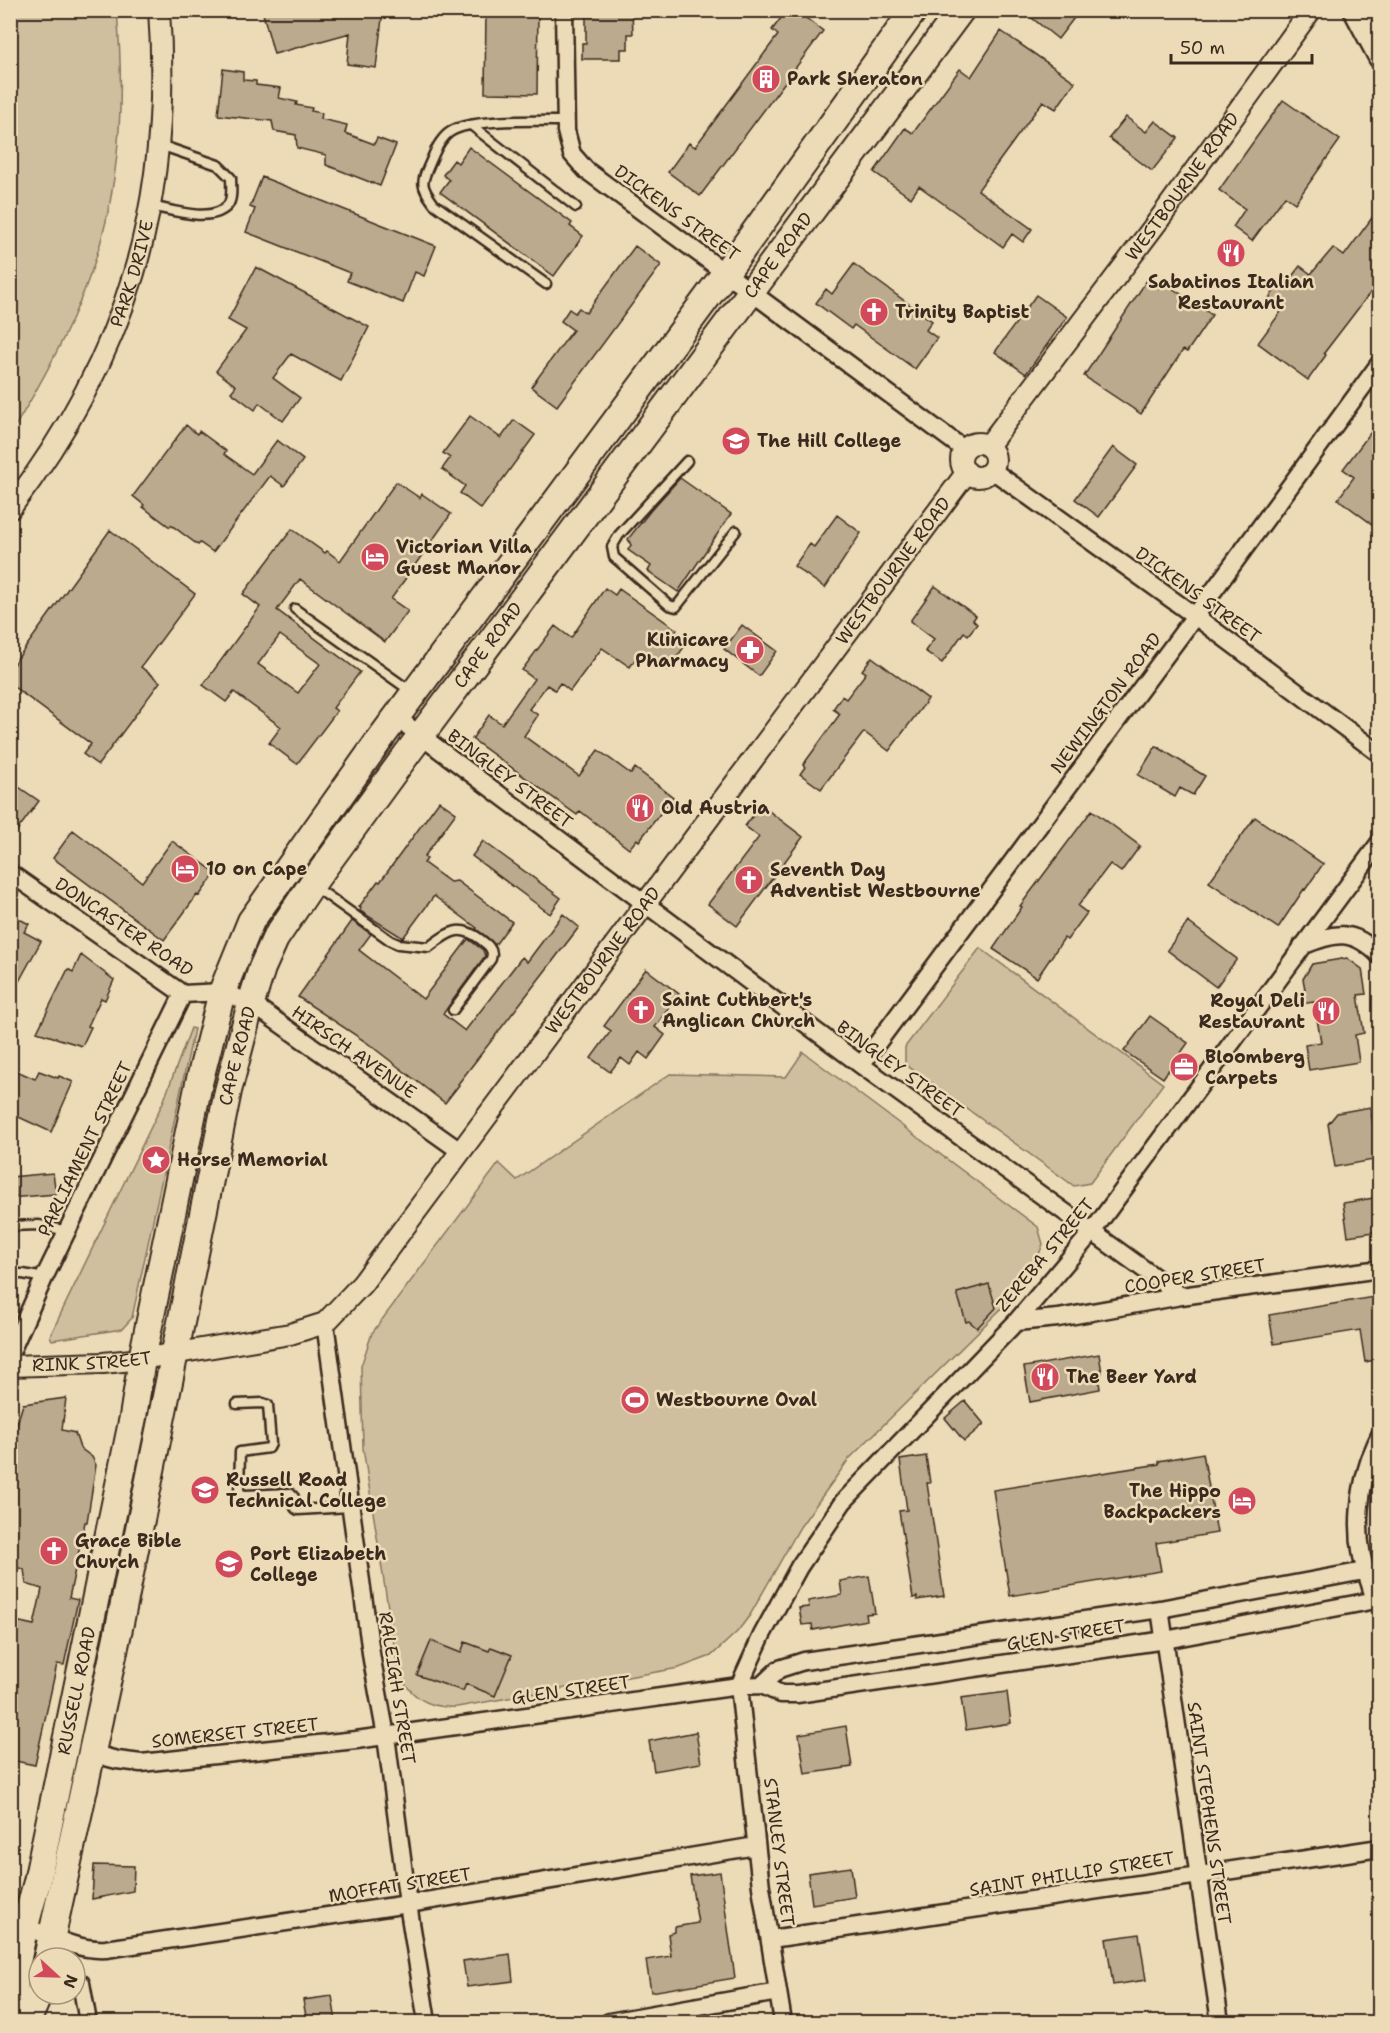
<svg xmlns="http://www.w3.org/2000/svg" width="1390" height="2033" font-family="'Shantell Sans',sans-serif">
	<rect width="100%" height="100%" fill="#eddbb8"/>
	<filter id="ink" filterUnits="userSpaceOnUse"><feTurbulence type="fractalNoise" baseFrequency=".0167" numOctaves="2"/><feDisplacementMap in="SourceGraphic" scale="12" xChannelSelector="R" yChannelSelector="G"/><feConvolveMatrix kernelMatrix="1 2 1 2 8 2 1 2 1" color-interpolation-filters="sRGB"/></filter>
	<g filter="url(#ink)">
		<path fill="#d0bf9f" stroke="#86745e" stroke-width="1.5" d="M11,10l106,1c8,90 3,189 -31,275 -20,52 -46,100 -75,147z
			M980,948l183,136 -73,99 -16,3 -169,-122v-17z
			M191,1028l3,1 -62,289 -10,11 -70,11 -2,-4 114,-236z
			M803,1052l235,175 5,17 -5,13 -36,51 -153,151 -49,68 -50,88 -13,17 -26,24 -32,12 -222,39c-28,2 -48,-11 -59,-36l-35,-223 -2,-82 11,-33 127,-170 18,17 153,-106 116,3z"/>
		<path fill="#bbaa8d" stroke="#3b2a1e" stroke-width="1.5" fill-rule="evenodd" d="M262,10h121l-7,58 -29,-4 3,-31 -76,21z
			M486,10h52l-1,84 -52,-1z
			M586,10h46l1,24h-5v15h-7v10h-39v-16h4z
			M787,10h8l28,21 -123,165 -32,-24 21,-29 6,4 83,-112 -6,-5z
			M1022,10h58l-22,29z
			M1001,31l74,51 -19,27 -13,-8 -65,89 54,39 -9,13 -11,-8 -9,13 -84,-61 -8,12 -37,-26 31,-44 8,5 47,-64 11,8z
			M223,69l20,3v8l13,1v4l25,3 -2,10 18,4 -1,3 16,3 -1,3 11,2 -1,6 26,6 -2,8 29,11 3,-6 19,7 -16,41 -54,-21v-10l-29,-7 -1,-13 -22,-4 -2,-10 -54,-6z
			M1283,100l57,40 -45,63 -10,-7 -33,45 -19,-14 12,-18 -26,-19z
			M1126,117l20,15 9,-11 23,17 -26,33 -43,-33z
			M469,147l103,76 -2,3 13,10 -29,40 -114,-84 9,-12 -6,-5 11,-15 4,3z
			M262,177l174,69 -12,30 -9,-4 -12,31 -56,-22 3,-8 -104,-41 9,-23 -5,-2z
			M1380,207v73l-56,73 2,2 -18,25 -50,-37 25,-34 -14,-11 16,-22 5,3 10,-13 11,8 22,-26 11,8z
			M635,246l26,19 -104,141 -26,-19 42,-57 -12,-9 8,-12 6,4 4,-5 7,5z
			M854,264l78,57 -6,9 11,8 -22,31 -61,-44 -3,4 -35,-26 10,-14 6,5z
			M256,267l113,60 -28,54 -50,-27 -18,24 27,20 -17,23 -24,-18 -4,7 -24,-18 5,-6 -20,-15 30,-41 -18,-10z
			M1147,280l12,8 4,-6 49,33 -25,37 -4,-2 -42,64 -57,-38z
			M1036,295l31,22 -41,57 -31,-22z
			M470,416l31,22 13,-18 21,15 -54,74 -21,-16 5,-7 -23,-17 8,-11 -7,-5z
			M1380,420v110l-42,-31 16,-22 -11,-8z
			M186,425l11,9 2,-3 27,20 -2,3 28,20 25,-34 26,20 -19,26 -14,-10 -57,76 -13,-9 -2,2 -27,-20 -1,2 -27,-20 1,-2 -11,-9z
			M1113,447l24,18 -38,52 -24,-18z
			M680,478l51,36 -53,78 -30,-21 3,-5 -23,-16 3,-5 -3,-6 23,-29z
			M396,482l24,16 2,-4 29,20 -60,85 17,12 -23,31 -85,-63 -23,31 83,62 -27,36 4,3 -40,53 -28,-21 12,-16 -47,-35 -8,10 -23,-17 57,-78 -17,-13 49,-65 33,24 2,-2 13,10zM280,635l40,29 -22,29 -40,-29z
			M837,515l24,18 -36,55 -31,-22 16,-22 4,3z
			M110,530l85,64 -54,73 19,15 -62,83 -15,-11 8,-10 -81,-60v-15z
			M935,586l41,30 -3,4 4,4 -9,11 -4,-3 -22,31 -17,-12 9,-12 -24,-18z
			M605,588l10,7 4,-6 58,41 -6,8 13,9 -16,23 -27,-19 -11,16 -28,-19 -32,43 -10,-8 -5,7 -8,-5 -18,24 9,6 -14,21 55,40 19,-26 33,24 4,-6 38,29 -34,44 -2,-2 -8,10 -49,-38 -3,4 -105,-76 17,-24 13,9 32,-45 -12,-9 33,-44 16,12z
			M742,625l35,26 -18,25 -35,-27z
			M872,657l56,42 -39,52 -25,-19 -43,57 -21,-15 5,-7 -2,-2 37,-51 -7,-5 9,-13 4,3 20,-26 -4,-3z
			M1156,746l49,30 -12,19 -13,-7 -5,9 -37,-22z
			M10,781l29,20 -29,39z
			M439,801l17,12 -32,44 3,2 -3,4 26,19 7,-1 55,41 -17,23 -19,-16 1,-1 -43,-32 -31,42 -43,-27 1,-3 -2,-1 19,-26 2,1z
			M761,805l42,32 -66,89 -29,-22 51,-67 -14,-11z
			M1092,810l48,36 -19,26 -11,-8 -32,42 9,7 -20,27 -3,-2 -27,40 -44,-29 29,-42 -2,-1z
			M1255,817l68,47 -18,26 -1,-1 -26,39 -69,-46z
			M73,830l69,52 30,-41 44,32 -17,23 -2,-1 -33,45 -111,-82z
			M483,841l78,57 -11,16 -78,-58z
			M10,914l19,10 -5,8 17,9 -31,57z
			M563,914l16,13 -121,157 1,1 -14,18 -79,-61 -68,-45 54,-76 19,13 -12,16 64,49 45,-60 15,11 2,6 -42,58 22,17 57,-74 5,5z
			M1188,922l49,37 -21,28 -49,-37z
			M81,955l33,25 -9,20 -4,-2 -13,28 3,1 -9,19 -45,-14 31,-63 5,3z
			M1347,958l15,11 4,25 -8,1 6,38 -9,2 4,27 -50,8 -4,-25 16,-3 -7,-40 -22,3 13,-16 -2,-10 9,-15z
			M646,969l33,25 -24,33 10,8 -17,24 -9,-7 -9,13 -9,-7 -11,14 -19,-14 20,-27 -7,-5z
			M1150,1016l38,27 -25,35 -39,-27z
			M10,1068l25,11 4,-8 19,7 1,-2 14,6 -22,50 -41,-19z
			M1370,1107l9,52 -44,8 -7,-43 9,-11z
			M53,1173l3,21 -46,4v-21z
			M1380,1197v34l-32,5 -5,-33z
			M989,1284l7,24 -19,20 -8,-7 -3,1 -9,-29z
			M1380,1296v63l-15,3 -5,-32 -86,14 -5,-29z
			M1099,1354l3,19 -4,1 2,15 -70,13 -6,-35z
			M66,1398l-4,32 13,3 5,15 12,9 4,8 -9,57h-2l-16,76 9,2 -14,65 -7,-1 -22,101 -25,-5v-120l5,-19 19,4 8,-36 -16,-5 -2,-15 -14,-3v-118l13,-44z
			M965,1401l19,23 -20,17 -19,-23z
			M1203,1453l14,80 -61,10 5,28 -151,25 -17,-106 166,-26v-3z
			M926,1456l4,27h-3l17,113 -27,4v-3l-4,1 -14,-87 8,-1 -7,-50z
			M869,1576l6,37 -9,1 1,6 -54,10 -1,-6 -10,1 -3,-17 10,-1 -1,-6 34,-6 -2,-14z
			M431,1641l30,12 4,-11 24,9 2,-4 21,8 -17,41 -29,-12 -3,7 -46,-16z
			M1007,1692l4,31 -45,7 -5,-32z
			M846,1726l6,41 -47,7 -6,-40z
			M696,1732l5,31 -47,8 -5,-30z
			M94,1865l40,1 -1,25 -41,8z
			M851,1867l4,30 -43,7 -4,-31z
			M720,1872l15,106 -84,14 -5,-32 25,-4 -3,-22 7,-2v-5l23,-4 -8,-47z
			M1139,1934l7,46 -33,5 -7,-46z
			M510,1954l3,27 -46,6 -4,-26z
			M332,1996l4,26h-29l-4,-22z"/>
		<g fill="none" stroke-linecap="round" stroke-linejoin="round">
			<g stroke="#3b2a1e" stroke-width="13">
				<path id="service" d="M471,125l105,82
					M151,206c20,4 62,18 77,-1 5,-7 3,-19 3,-27l-13,-13 -58,-20
					M546,284l-112,-80c-14,-19 -13,-21 -4,-41 5,-12 10,-24 20,-31 20,-14 90,-11 116,-11
					M687,461l-68,74 -7,12 2,10 55,48 7,2 60,-76
					M295,609l117,83
					M314,886l77,55 7,3 31,3c19,-14 29,-24 51,-8 6,5 11,7 12,15l-1,5 -38,51
					M10,1226l29,-1 29,6
					M10,1274h13l21,4
					M237,1404l26,-1 5,2 3,39 -2,4 -29,4 -1,41 6,2 45,-2 4,4 1,11 3,2 52,-3"/>
			</g>
			<g stroke="#3b2a1e" stroke-width="21">
				<path id="minor" d="M564,10l2,121 6,23 14,16 379,280
					M992,470l203,146 185,138
					M397,718l464,347 320,231
					M10,873l173,121 39,-2 29,11 209,148
					M1302,946c33,-14 51,-18 78,10
					M861,1065l334,-449 185,-253
					M1016,1322l42,-4 123,-22 199,-27
					M325,1323l47,337 14,76 22,168 19,118
					M10,1354l34,-76 139,-284
					M1380,1435c-22,45 -29,101 -10,149 2,7 4,14 10,20
					M1160,1609l60,413
					M762,1685l17,-16 25,-8 356,-52 204,-38
					M90,1753l27,7 24,3 215,-23 383,-54 23,-1 19,9h16l368,-54 211,-40
					M10,1922c34,9 61,29 96,27l302,-45 348,-58
					M771,1939l609,-91
					M81,1983l7,39
					M609,2022l169,-30
					M783,2022l-22,-135 -22,-201 23,-51 37,-68 44,-65 173,-180 76,-90 288,-390"/>
			</g>
			<g stroke="#3b2a1e" stroke-width="24">
				<g id="tertiary">
					<circle cx="978" cy="460" r="17"/>
					<path id="s1" d="M988,446l170,-225 153,-211"/>
					<path id="s2" d="M10,509c117,-154 163,-306 149,-499"/>
					<path id="s3" d="M10,1366l93,-3 39,-4 148,-25 35,-11 37,-39 605,-812"/>
				</g>
			</g>
			<g stroke="#3b2a1e" stroke-width="27">
				<path id="secondary" d="M1355,10l25,47"/>
			</g>
			<g stroke="#3b2a1e" stroke-width="30">
				<g id="primary">
					<path id="s4" d="M47,1958l72,-330 109,-537 23,-88 11,-35 13,-29 37,-55 95,-130 554,-744"/>
					<path id="s5" d="M17,2022c-9,-45 8,-96 20,-140l96,-465 9,-58 57,-276 23,-91 29,-71 132,-186 343,-463 188,-262"/>
					<path d="M27,2022l12,-28"/>
				</g>
			</g>
			<use href="#service" stroke="#eddbb8" stroke-width="8"/>
			<use href="#minor" stroke="#eddbb8" stroke-width="16"/>
			<use href="#tertiary" stroke="#eddbb8" stroke-width="20"/>
			<use href="#secondary" stroke="#eddbb8" stroke-width="22"/>
			<use href="#primary" stroke="#eddbb8" stroke-width="26"/>
		</g>
	</g>
	<defs>
		<g id="building-disc" transform="scale(1.5)"><circle r="9.5" fill="#d1495b" stroke="#eddbb8"/><path d="M-4-6H4V6H1V3H-1V6H-4ZM-2.5-4.3h1.7v1.8h-1.7ZM.8-4.3h1.7v1.8H.8ZM-2.5-1h1.7V.8h-1.7ZM.8-1h1.7V.8H.8Z" fill="#fff"/></g>
		<g id="restaurant-disc" transform="scale(1.5)"><circle r="9.5" fill="#d1495b" stroke="#eddbb8"/><path d="M-5-6h1v4h1v-4h1v4h1v-4h1v5L-1.5 .5V6h-2V.5L-5-1ZM5-6V6H3V1.5H1.5Q1.5-4 5-6Z" fill="#fff"/></g>
		<g id="church-disc" transform="scale(1.5)"><circle r="9.5" fill="#d1495b" stroke="#eddbb8"/><path d="M-1.2-6h2.4v3.5h3.3v2.4h-3.3V6h-2.4V-.1h-3.3v-2.4h3.3Z" fill="#fff"/></g>
		<g id="school-disc" transform="scale(1.5)"><circle r="9.5" fill="#d1495b" stroke="#eddbb8"/><path d="M0-5L7-2L0 1L-7-2ZM-4 1L0 2.5L4 1V4Q0 6-4 4Z" fill="#fff"/></g>
		<g id="hotel-disc" transform="scale(1.5)"><circle r="9.5" fill="#d1495b" stroke="#eddbb8"/><path d="M-6-4.5h1.5V1H6V5H4.5V3h-9V5H-6ZM-4 0a1.8 1.8 0 1 1 3.6 0ZM.5 0V-2.5h3Q6-2.5 6 0Z" fill="#fff"/></g>
		<g id="pharmacy-disc" transform="scale(1.5)"><circle r="9.5" fill="#d1495b" stroke="#eddbb8"/><path d="M-2-6h4v4h4v4h-4v4h-4v-4h-4v-4h4Z" fill="#fff"/></g>
		<g id="office-disc" transform="scale(1.5)"><circle r="9.5" fill="#d1495b" stroke="#eddbb8"/><path d="M-6-3h4V-5.5h4V-3h4V5H-6ZM-1-4.5V-3h2v-1.5ZM-6 0V1H6V0Z" fill="#fff"/></g>
		<g id="sight-disc" transform="scale(1.5)"><circle r="9.5" fill="#d1495b" stroke="#eddbb8"/><path d="M0-6L1.8-2.2L6-1.7L2.9 1.2L3.7 5.4L0 3.3L-3.7 5.4L-2.9 1.2L-6-1.7L-1.8-2.2Z" fill="#fff"/></g>
		<g id="stadium-disc" transform="scale(1.5)"><circle r="9.5" fill="#d1495b" stroke="#eddbb8"/><path d="M0-5a6.5 5 0 1 0 0 10a6.5 5 0 1 0 0-10ZM-3.5-1.8h7v3.6h-7Z" fill="#fff"/></g>
		<g id="university-disc" transform="scale(1.5)"><circle r="9.5" fill="#d1495b" stroke="#eddbb8"/><path d="M0-5L7-2L0 1L-7-2ZM-4 1L0 2.5L4 1V4Q0 6-4 4Z" fill="#fff"/></g>
	</defs>
	<g fill-rule="evenodd">
		<use href="#building-disc" x="766" y="79"/>
		<use href="#restaurant-disc" x="1231" y="253"/>
		<use href="#church-disc" x="874" y="312"/>
		<use href="#school-disc" x="736" y="441"/>
		<use href="#hotel-disc" x="375" y="557"/>
		<use href="#pharmacy-disc" x="750" y="650"/>
		<use href="#restaurant-disc" x="640" y="808"/>
		<use href="#hotel-disc" x="185" y="869"/>
		<use href="#church-disc" x="749" y="880"/>
		<use href="#church-disc" x="641" y="1010"/>
		<use href="#restaurant-disc" x="1326" y="1011"/>
		<use href="#office-disc" x="1184" y="1067"/>
		<use href="#sight-disc" x="156" y="1160"/>
		<use href="#restaurant-disc" x="1045" y="1377"/>
		<use href="#stadium-disc" x="635" y="1400"/>
		<use href="#university-disc" x="205" y="1490"/>
		<use href="#hotel-disc" x="1242" y="1501"/>
		<use href="#church-disc" x="54" y="1551"/>
		<use href="#university-disc" x="229" y="1564"/>
	</g>
	<g text-anchor="middle" stroke-width="5" stroke-linejoin="round" paint-order="stroke">
		<g font-size="18" font-weight="bold" fill="#3b2a1e" stroke="#eddbb8" text-anchor="start">
			<text x="787" y="85">Park Sheraton</text>
			<text x="1231" y="288" text-anchor="middle">Sabatinos Italian<tspan x="1231" dy="21">Restaurant</tspan></text>
			<text x="895" y="318">Trinity Baptist</text>
			<text x="757" y="447">The Hill College</text>
			<text x="396" y="553">Victorian Villa<tspan x="396" dy="21">Guest Manor</tspan></text>
			<text x="729" y="646" text-anchor="end">Klinicare<tspan x="729" dy="21">Pharmacy</tspan></text>
			<text x="661" y="814">Old Austria</text>
			<text x="206" y="875">10 on Cape</text>
			<text x="770" y="876">Seventh Day<tspan x="770" dy="21">Adventist Westbourne</tspan></text>
			<text x="662" y="1006">Saint Cuthbert's<tspan x="662" dy="21">Anglican Church</tspan></text>
			<text x="1305" y="1007" text-anchor="end">Royal Deli<tspan x="1305" dy="21">Restaurant</tspan></text>
			<text x="1205" y="1063">Bloomberg<tspan x="1205" dy="21">Carpets</tspan></text>
			<text x="177" y="1166">Horse Memorial</text>
			<text x="1066" y="1383">The Beer Yard</text>
			<text x="656" y="1406">Westbourne Oval</text>
			<text x="226" y="1486">Russell Road<tspan x="226" dy="21">Technical College</tspan></text>
			<text x="1221" y="1497" text-anchor="end">The Hippo<tspan x="1221" dy="21">Backpackers</tspan></text>
			<text x="75" y="1547">Grace Bible<tspan x="75" dy="21">Church</tspan></text>
			<text x="250" y="1560">Port Elizabeth<tspan x="250" dy="21">College</tspan></text>
		</g>
		<g font-size="18" fill="#3b2a1e" stroke="#eddbb8">
			<text dy="6" stroke="none"><textPath href="#s1" startOffset="324">WESTBOURNE ROAD</textPath></text>
			<text transform="translate(677 213) rotate(36)" y="6">DICKENS STREET</text>
			<text dy="6" stroke="none"><textPath href="#s4" startOffset="1894">CAPE ROAD</textPath></text>
			<text dy="6" stroke="none"><textPath href="#s2" startOffset="267">PARK DRIVE</textPath></text>
			<text dy="6" stroke="none"><textPath href="#s3" startOffset="1262">WESTBOURNE ROAD</textPath></text>
			<text transform="translate(1198 595) rotate(36)" y="6">DICKENS STREET</text>
			<text dy="6" stroke="none"><textPath href="#s4" startOffset="1408">CAPE ROAD</textPath></text>
			<text transform="translate(1106 703) rotate(-53)" y="6">NEWINGTON ROAD</text>
			<text transform="translate(510 779) rotate(37)" y="6">BINGLEY STREET</text>
			<text transform="translate(124 927) rotate(34)" y="6">DONCASTER ROAD</text>
			<text dy="6" stroke="none"><textPath href="#s3" startOffset="776">WESTBOURNE ROAD</textPath></text>
			<text transform="translate(354 1052) rotate(35)" y="6">HIRSCH AVENUE</text>
			<text dy="6" stroke="none"><textPath href="#s4" startOffset="922">CAPE ROAD</textPath></text>
			<text transform="translate(900 1069) rotate(36)" y="6">BINGLEY STREET</text>
			<text transform="translate(85 1149) rotate(-64)" y="6">PARLIAMENT STREET</text>
			<text transform="translate(1045 1255) rotate(-50)" y="6">ZEREBA STREET</text>
			<text transform="translate(1195 1276) rotate(-9)" y="6">COOPER STREET</text>
			<text dy="6" stroke="none"><textPath href="#s3" startOffset="82">RINK STREET</textPath></text>
			<text transform="translate(1066 1635) rotate(-9)" y="6">GLEN STREET</text>
			<text transform="translate(397 1688) rotate(81)" y="6">RALEIGH STREET</text>
			<text transform="translate(571 1690) rotate(-8)" y="6">GLEN STREET</text>
			<text dy="6" stroke="none"><textPath href="#s5" startOffset="338">RUSSELL ROAD</textPath></text>
			<text transform="translate(235 1733) rotate(-6)" y="6">SOMERSET STREET</text>
			<text transform="translate(1209 1813) rotate(82)" y="6">SAINT STEPHENS STREET</text>
			<text transform="translate(779 1852) rotate(83)" y="6">STANLEY STREET</text>
			<text transform="translate(1072 1874) rotate(-9)" y="6">SAINT PHILLIP STREET</text>
			<text transform="translate(400 1885) rotate(-9)" y="6">MOFFAT STREET</text>
		</g>
	</g>
	<rect width="1390" height="2033" fill="none" stroke="#eddbb8" stroke-width="36"/>
	<rect x="18" y="18" width="1354" height="1997" fill="none" stroke="#3b2a1e" stroke-width="2" filter="url(#ink)"/>
	<g transform="translate(57 1976) rotate(112)"><circle r="28" fill="#eddbb8" stroke="#a6947a" stroke-width="1.5"/>
	<path d="M0-4.5L10 22L0 15L-10 22Z" fill="#d1495b"/>
	<text y="-9" font-size="16" font-weight="bold" text-anchor="middle" fill="#3b2a1e">N</text>
	</g>
	<path d="M1171 54v9h141v-9" fill="none" stroke="#3b2a1e" stroke-width="3"/>
	<text x="1180" y="54" font-size="18" fill="#3b2a1e" stroke="#eddbb8" stroke-width="4.5" paint-order="stroke">50 m</text>
</svg>
